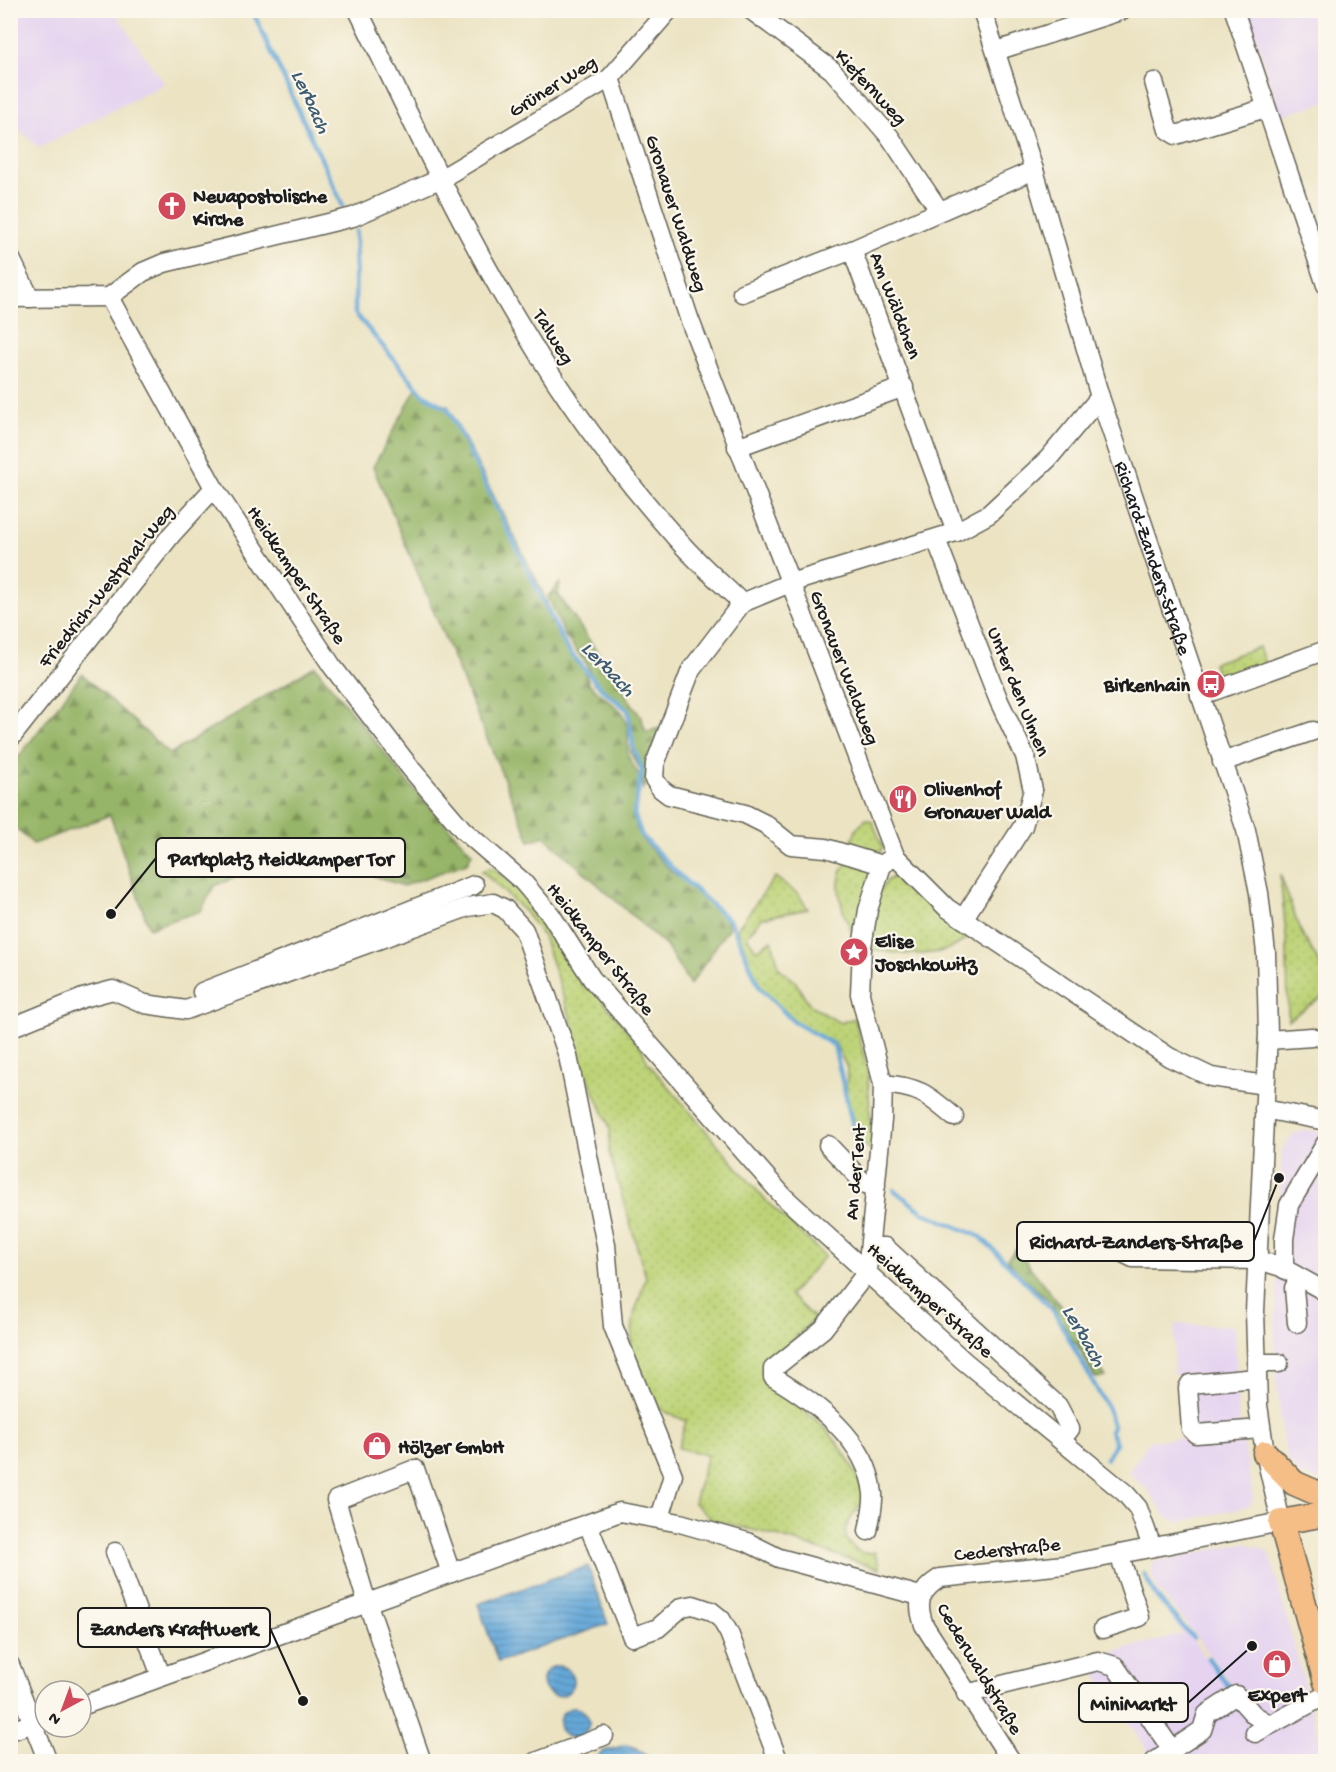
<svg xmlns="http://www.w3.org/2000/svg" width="1336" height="1772" font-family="'Gochi Hand',sans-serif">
	<defs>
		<pattern id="grass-dots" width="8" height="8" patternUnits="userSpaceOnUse" patternTransform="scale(1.5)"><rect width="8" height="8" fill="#bdd377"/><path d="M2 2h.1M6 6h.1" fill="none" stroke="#a2b566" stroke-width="1.8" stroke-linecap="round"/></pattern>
		<pattern id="forest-firs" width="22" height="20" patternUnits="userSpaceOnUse" patternTransform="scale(1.5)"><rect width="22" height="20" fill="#96b568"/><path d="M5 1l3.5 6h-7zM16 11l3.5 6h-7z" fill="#7a9255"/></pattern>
		<pattern id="water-rules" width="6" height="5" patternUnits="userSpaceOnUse" patternTransform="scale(1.5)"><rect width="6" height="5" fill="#65a8d9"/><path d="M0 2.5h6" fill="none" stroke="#5288af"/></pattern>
	</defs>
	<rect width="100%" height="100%" fill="#fbf7ec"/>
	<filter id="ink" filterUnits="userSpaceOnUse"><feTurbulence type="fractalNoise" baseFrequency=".0167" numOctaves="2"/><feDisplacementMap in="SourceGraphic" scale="12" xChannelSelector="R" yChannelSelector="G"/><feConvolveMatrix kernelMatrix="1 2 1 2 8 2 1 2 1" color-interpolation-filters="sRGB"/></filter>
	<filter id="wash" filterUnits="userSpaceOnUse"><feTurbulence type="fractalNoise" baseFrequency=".008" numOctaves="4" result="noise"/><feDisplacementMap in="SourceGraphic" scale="24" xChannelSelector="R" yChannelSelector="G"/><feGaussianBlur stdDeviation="1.35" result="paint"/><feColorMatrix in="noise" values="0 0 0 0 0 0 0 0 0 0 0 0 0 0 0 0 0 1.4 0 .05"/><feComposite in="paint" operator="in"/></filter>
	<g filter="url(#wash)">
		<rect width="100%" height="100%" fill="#ebe3c2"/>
		<path fill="#e5d3f0" d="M10,11h104l50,73 -125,64 -28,-26z
			M1248,11h77v91l-45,14z
			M1305,1130l21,3v348h-5l-20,-6 -13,-15 -6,-27 -6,-52 -1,-46 7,-185 10,-15z
			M1175,1324l60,2 3,85 15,85 -2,8 -6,3 -66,15 -15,-7 -16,-25 -20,-18 22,-31 33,-3 -4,-63h-6z
			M1245,1543l19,7 6,5 55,206h-179l6,-4 -61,-90 -82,20 -22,15 -11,-16 208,-52 -29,-37 -4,-14 78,107 4,-3 -50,-68 -26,-31 -5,-14 1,-12z"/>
		<path fill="url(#grass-dots)" stroke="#6c784a" stroke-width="1.5" d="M1259,647l7,20 -46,16 -7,-20z
			M866,819l6,2 11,26 -5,9 -29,-9 8,-19z
			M848,862l25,8 -16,69c-13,-18 -28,-59 -9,-77z
			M492,867l32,29 29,34 -1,3 32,55 7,-1 50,60 7,16 118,138 59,55 -35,39 25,24 -50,48 -2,9 3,8c50,31 77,54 99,110 -4,19 -33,34 -12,53 6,6 14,7 22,5l5,17 -106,-34 -62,-15 -18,-17 13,-48 -29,-7 8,-27 -40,-18 -17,-44 5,-44 12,-38 -37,-125 1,-24 -39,-89 2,-13 -30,-90 -18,-24 -43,-41z
			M1280,874l20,56 25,43v22l-37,25 -1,-75z
			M898,875h5l69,56c-20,31 -72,24 -102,18 4,-23 1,-68 28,-74z
			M775,877l23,17 10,15 -46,9 -15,18 9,14 16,-10 7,28 16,13 15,24 30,18 15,-5 13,55 4,79 -12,-12 -14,-39 1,-33 -12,-25 -33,-16 -42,-40 -23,-58z"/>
		<path fill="url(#forest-firs)" stroke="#596842" stroke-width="1.5" d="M417,387l9,11 22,8 94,185 19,47 22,28 6,18 33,28 6,16v28l13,23 -6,35 1,12 5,12 30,33 29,22 25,25 4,9 -39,58 -24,-39 -122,-110 -14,5 -157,-374z
			M560,583l-2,11 83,123 5,15 14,-4 -11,53 -6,8 -1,-17 -11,-18 1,-28 -5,-17 -34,-27 -6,-18 -22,-28 -17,-40z
			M315,666l95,119 62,68 -5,10 -64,23 -98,-35 -91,35 -13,25 -52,17 -39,-113 -77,29 -22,-20v-57l71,-93 88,80z
			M1016,1249l47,60 43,68 -11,1 -14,-27 -21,-28 -8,-20 -34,-30 -11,-14z"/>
		<path fill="url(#water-rules)" stroke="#40627a" stroke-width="1.5" d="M588,1566l20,58 -110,38 -20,-58z
			M543 1681a15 15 0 1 1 30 0a15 15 0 1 1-30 0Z
			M559 1723a15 15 0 1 1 30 0a15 15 0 1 1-30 0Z
			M626,1745l11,3 16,13h-60l11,-10z"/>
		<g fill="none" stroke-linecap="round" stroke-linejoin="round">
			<path stroke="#65a8d9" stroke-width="4.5" d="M252,10l91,196
				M356,231l-1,82 68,81 25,15 119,240 36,41 25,20 5,37 9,22 -8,45 8,22 38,40 51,46 29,66 33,33 41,24 23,99
				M894,1190l30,23 57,24 72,73 55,99 5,18 -3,4 6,12 -10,16
				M1144,1574l12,22 37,42
				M1208,1658l22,30"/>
		</g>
	</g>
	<g filter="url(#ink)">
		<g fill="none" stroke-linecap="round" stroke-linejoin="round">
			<g stroke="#646256" stroke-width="21">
				<g id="minor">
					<path d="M358,10c53,108 105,222 168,324 43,72 95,142 151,205 20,23 43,43 65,64l48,-20 166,-51 33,-18 59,-55 52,-62"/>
					<path d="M751,10l81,60 58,67 49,73"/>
					<path id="s1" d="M982,10l52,160 66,227 146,433 13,63 7,60 2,81 -13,278 3,93 7,48 16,69 -217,43 -124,13c-21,13 -24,25 -16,47l88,137"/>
					<path d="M1234,10l92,275"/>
					<path d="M996,51l127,-41"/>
					<path d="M610,78l79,240 206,538 52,52 222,149 42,20 54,8"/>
					<path d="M1154,82l14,48 8,5 90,-27"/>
					<path d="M852,250l182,-80"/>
					<path d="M10,257l20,41"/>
					<path d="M742,293l110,-43 104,282"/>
					<path d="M109,297l105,191 118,178 80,104 51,60 59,51 29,34 41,64 191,217 181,165 161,132 13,15 14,39"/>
					<path d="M10,298l99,-1 34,-25 21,-9 189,-46 89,-39 168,-100 59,-68"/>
					<path d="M737,447l167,-60"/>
					<path d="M936,539l63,162 26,55 8,34 -10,36 -60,93"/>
					<path d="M742,603l-51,67 -36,94 -1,15 7,10 8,6 76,19 20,10 26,21 35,3 56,17"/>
					<path d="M1200,696l126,-46"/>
					<path d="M10,739l162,-205 42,-46"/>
					<path d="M1222,762l91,-31"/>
					<path d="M202,992l272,-107"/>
					<path d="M10,1028l73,-30 30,-8 32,14 41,6 282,-103 25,-4 12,6 19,21 44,126 38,189 7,81 60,149 -13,43"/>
					<path d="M1268,1040l44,-3"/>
					<path d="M883,1084c36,3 44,10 71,33"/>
					<path d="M1264,1109l62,12"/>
					<path d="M828,1145l37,39 11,2"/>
					<path d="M870,1247h15l173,159 12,23 -9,11"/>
					<path d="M1111,1247l22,11 125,2 23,7 45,25"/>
					<path d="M1284,1269v-30l5,-34 37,-62"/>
					<path d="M1297,1323l-3,-35 5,-10"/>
					<path d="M1256,1363h23"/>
					<path d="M1257,1378l-67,6 -2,4 3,41 5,5 65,-5"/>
					<path d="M588,1524l44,113 26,-9 24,-21 11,-2 18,6 10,8 8,14 50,129"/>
					<path d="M868,1531c2,-12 6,-26 5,-37 -5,-54 -58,-92 -100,-117v-8l50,-40 44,-57 15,-152 1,-36 -23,-90 2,-47 6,-37 14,-45 13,-9"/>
					<path d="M115,1552l46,124"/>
					<path d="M1103,1629l37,-12 -21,-63"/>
					<path d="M10,1665l38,97"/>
					<path d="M966,1694l132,-33 17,5 57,84"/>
					<path d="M81,1706l539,-194 60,11 67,19 32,16 141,38"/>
					<path d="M10,1731l33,-11"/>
					<path d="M1255,1733l71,-38"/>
					<path d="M422,1762l-58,-169 -28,-93 79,-31 36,104"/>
					<path d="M536,1762l68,-26"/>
					<path d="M1154,1762l48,-32 5,-16 29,-19 18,20 15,9"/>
				</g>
			</g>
			<g stroke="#646256" stroke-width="27">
				<path id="major" d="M1265,1453l29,30 32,14
					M1326,1514l-45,8 45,160"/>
			</g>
			<use href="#minor" stroke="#fff" stroke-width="18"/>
			<use href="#major" stroke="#f6be87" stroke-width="24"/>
		</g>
	</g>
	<defs>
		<g id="church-disc" transform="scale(1.5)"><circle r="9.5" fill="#d1495b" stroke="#fbf7ec"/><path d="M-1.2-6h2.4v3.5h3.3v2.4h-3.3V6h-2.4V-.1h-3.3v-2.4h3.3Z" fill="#fff"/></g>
		<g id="bus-disc" transform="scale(1.5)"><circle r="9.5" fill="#d1495b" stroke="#fbf7ec"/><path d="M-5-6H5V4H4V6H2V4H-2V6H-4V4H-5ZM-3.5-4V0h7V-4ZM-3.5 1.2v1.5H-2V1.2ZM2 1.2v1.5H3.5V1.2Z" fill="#fff"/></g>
		<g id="restaurant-disc" transform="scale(1.5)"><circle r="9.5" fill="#d1495b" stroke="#fbf7ec"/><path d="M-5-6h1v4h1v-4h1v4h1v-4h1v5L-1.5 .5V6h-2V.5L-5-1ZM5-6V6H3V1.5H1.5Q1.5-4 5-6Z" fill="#fff"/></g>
		<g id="sight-disc" transform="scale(1.5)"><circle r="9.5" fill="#d1495b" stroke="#fbf7ec"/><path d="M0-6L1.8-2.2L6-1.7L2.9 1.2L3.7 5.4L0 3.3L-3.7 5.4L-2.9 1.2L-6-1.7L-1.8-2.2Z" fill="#fff"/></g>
		<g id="shop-disc" transform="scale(1.5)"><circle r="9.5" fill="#d1495b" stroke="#fbf7ec"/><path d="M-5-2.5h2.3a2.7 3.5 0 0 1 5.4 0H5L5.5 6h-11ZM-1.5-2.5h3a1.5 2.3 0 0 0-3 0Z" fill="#fff"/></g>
	</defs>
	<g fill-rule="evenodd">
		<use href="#church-disc" x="172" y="206"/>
		<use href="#bus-disc" x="1211" y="684"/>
		<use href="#restaurant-disc" x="903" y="799"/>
		<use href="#sight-disc" x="854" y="952"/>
		<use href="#shop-disc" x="377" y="1446"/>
		<use href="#shop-disc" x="1277" y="1664"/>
	</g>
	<g text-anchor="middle" stroke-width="4.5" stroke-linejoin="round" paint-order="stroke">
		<g font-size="20" fill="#1c1c1c" stroke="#fbf7ec">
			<text transform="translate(552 85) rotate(-32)" y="7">Grüner Weg</text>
			<text transform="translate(872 86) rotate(47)" y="7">Kiefernweg</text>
			<text transform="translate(678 213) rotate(72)" y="7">Gronauer Waldweg</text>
			<text transform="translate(897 305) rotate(69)" y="7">Am Wäldchen</text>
			<text transform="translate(555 336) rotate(58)" y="7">Talweg</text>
			<text dy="7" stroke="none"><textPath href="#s1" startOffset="574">Richard-Zanders-Straße</textPath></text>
			<text transform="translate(298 574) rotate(56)" y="7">Heidkamper Straße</text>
			<text transform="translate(105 585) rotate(-51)" y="7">Friedrich-Westphal-Weg</text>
			<text transform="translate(846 667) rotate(69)" y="7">Gronauer Waldweg</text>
			<text transform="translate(1020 691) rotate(68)" y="7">Unter den Ulmen</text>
			<text transform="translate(602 948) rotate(52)" y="7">Heidkamper Straße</text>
			<text transform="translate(854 1172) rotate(-85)" y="7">An der Tent</text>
			<text transform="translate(931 1299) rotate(42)" y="7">Heidkamper Straße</text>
			<text transform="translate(1007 1548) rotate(-6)" y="7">Cederstraße</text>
			<text transform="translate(981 1668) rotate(59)" y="7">Cederwaldstraße</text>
		</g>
		<g font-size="20" font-weight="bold" fill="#1c1c1c" stroke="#fbf7ec" text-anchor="start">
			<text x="193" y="202">Neuapostolische<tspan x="193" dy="23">Kirche</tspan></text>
			<text x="1190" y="691" text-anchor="end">Birkenhain</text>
			<text x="924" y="795">Olivenhof<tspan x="924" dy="23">Gronauer Wald</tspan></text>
			<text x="875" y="947">Elise<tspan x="875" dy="23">Joschkowitz</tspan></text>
			<text x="398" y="1453">Hölzer GmbH</text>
			<text x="1277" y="1701" text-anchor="middle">Expert</text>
		</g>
		<g font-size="21" font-style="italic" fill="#3d5b71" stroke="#fbf7ec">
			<text transform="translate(312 101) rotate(65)" y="7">Lerbach</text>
			<text transform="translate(609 668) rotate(46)" y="7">Lerbach</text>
			<text transform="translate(1085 1335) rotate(60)" y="7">Lerbach</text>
		</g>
	</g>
	<path fill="none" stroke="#1c1c1c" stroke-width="2" d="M111 914L156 858M1279 1178L1254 1241M303 1701L270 1628M1252 1646L1188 1703"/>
	<g fill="#1c1c1c" stroke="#fbf7ec" stroke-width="2">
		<circle cx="111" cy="914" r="6"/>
		<circle cx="1279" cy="1178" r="6"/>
		<circle cx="303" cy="1701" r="6"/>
		<circle cx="1252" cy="1646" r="6"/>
	</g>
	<g fill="#fbf7ec" stroke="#1c1c1c" stroke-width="2">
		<rect x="156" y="838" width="249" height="39" rx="6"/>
		<rect x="1017" y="1222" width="237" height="39" rx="6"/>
		<rect x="78" y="1608" width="192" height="39" rx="6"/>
		<rect x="1079" y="1683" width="109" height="39" rx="6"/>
	</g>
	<g font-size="21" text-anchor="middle" font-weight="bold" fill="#1c1c1c">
		<text x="281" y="865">Parkplatz Heidkamper Tor</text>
		<text x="1136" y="1248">Richard-Zanders-Straße</text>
		<text x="174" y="1635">Zanders Kraftwerk</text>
		<text x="1133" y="1710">MiniMarkt</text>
	</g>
	<rect width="1336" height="1772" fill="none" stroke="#fbf7ec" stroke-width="36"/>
	<g transform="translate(63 1709) rotate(221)"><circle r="28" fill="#fbf7ec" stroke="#a29f99" stroke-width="1.5"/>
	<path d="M0-4.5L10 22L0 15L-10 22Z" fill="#d1495b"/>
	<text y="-9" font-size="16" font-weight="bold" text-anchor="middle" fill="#1c1c1c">N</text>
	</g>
</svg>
